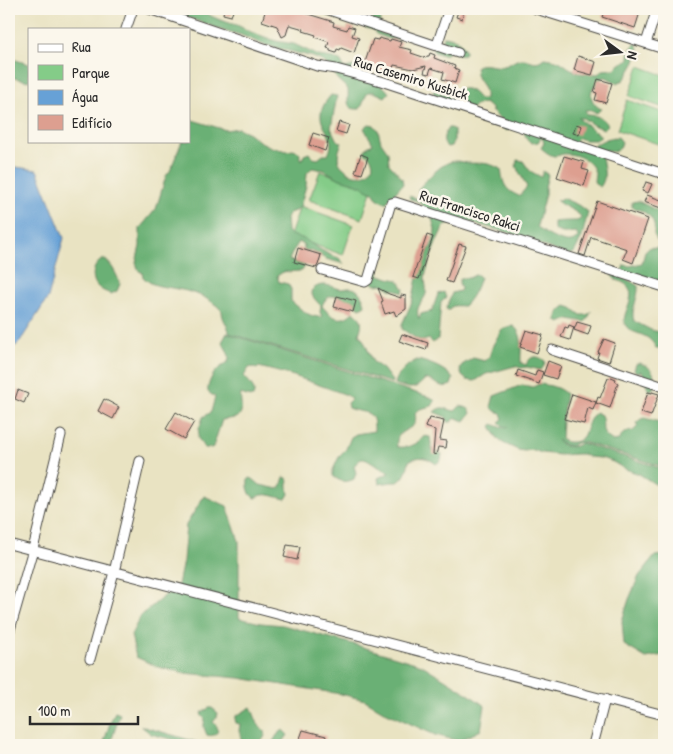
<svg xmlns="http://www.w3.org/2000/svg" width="673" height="754" font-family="'Patrick Hand',sans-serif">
	<rect width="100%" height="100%" fill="#fbf7ec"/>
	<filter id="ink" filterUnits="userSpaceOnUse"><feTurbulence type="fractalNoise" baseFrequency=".02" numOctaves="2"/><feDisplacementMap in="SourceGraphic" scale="10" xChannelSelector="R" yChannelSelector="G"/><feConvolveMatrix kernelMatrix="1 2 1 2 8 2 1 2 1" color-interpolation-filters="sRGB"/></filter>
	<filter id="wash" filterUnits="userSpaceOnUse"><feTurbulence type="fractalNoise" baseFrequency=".0096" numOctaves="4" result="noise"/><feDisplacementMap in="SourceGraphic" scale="20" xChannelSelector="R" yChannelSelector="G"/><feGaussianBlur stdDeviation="1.12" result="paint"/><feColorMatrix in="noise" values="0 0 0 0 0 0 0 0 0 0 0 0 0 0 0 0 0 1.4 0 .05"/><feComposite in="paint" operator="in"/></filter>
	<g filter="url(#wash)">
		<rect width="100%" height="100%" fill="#e9e3c2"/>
		<path fill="#84cc88" stroke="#587c5a" d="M639,66l25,9v33l-35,-12z
			M627,100l37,13v33l-47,-16z
			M320,171l52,18 -10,30 -53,-19z
			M300,206l53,19 -10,30 -53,-19z"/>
		<path fill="#6bb074" stroke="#4b6e50" d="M158,9h17l22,2 2,-2 4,1 8,6 9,4 17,5 14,7 25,9 18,3 25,12 15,2 7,4 3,6 11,-2c10,11 26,14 34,27l-4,4 -11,-5h-6c-4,5 -4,11 -8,17 -16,1 -11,-9 -12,-20l-9,-8 -4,-5 -2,-5 -9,-9 -11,-5 -48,-12 -24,-10 -24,-7 -22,-8z
			M376,14l5,4 -3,12 3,3 6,1 14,4 -12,1 -13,-5 -2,-4 -8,-2 -1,-2 7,-5 2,-5z
			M444,36c9,1 17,5 21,14v3l-3,2c-7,-2 -11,-6 -13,-12l-2,-2 3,9 -2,3 -5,2 -9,-3 -2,-5 11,-4 -2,-2z
			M636,43l3,6 -4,13 -7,12 -4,6 -7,3 -11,-6 -5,1c-3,4 -6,7 -8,10 -5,9 1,17 8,21l-4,4 -6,-3h-6l2,5c9,0 16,2 21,10l-4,4 -11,-4 -10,-7h-5l14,11 5,3 4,5 -5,3h-12l-5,-2 -4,4 16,5c9,-5 16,-10 27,-10l4,5 -2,6 -6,4 -6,-2 -6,1c-1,13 7,25 -2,36l-5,-3c-2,-4 0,-7 0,-11 -2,-12 -18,-19 -28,-19 -4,-1 -8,2 -12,2 -5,0 -10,-5 -14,-8l3,-5 -2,-6 -4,5 -6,1 -5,-3 -4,-11 -12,-3 -4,5 -5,-4 2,-5c-6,-3 -8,-8 -13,-11l2,-1 -8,-7 -6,1 -10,6 -35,-15 -1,-5 17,5 6,4 -2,-6c10,-8 18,-4 25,6h6c2,-17 -12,-17 -9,-33 9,-4 18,2 28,0 6,-1 11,-7 18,-7 10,0 13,7 22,-1 6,1 13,1 18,5 5,3 6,5 12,7l1,2c10,3 15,1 23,2l5,-4 12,-1c3,-5 8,-6 14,-10 0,-7 1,-11 7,-16z
			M9,58l20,6v17l-20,-4z
			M331,95l6,1 -6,32 5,11 6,4c-4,8 -7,19 2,25 3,3 6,6 10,7 15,3 28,-12 10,-23l3,-5 6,-3 -9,-16 5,-4 5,1 4,5 3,12 7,10 1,12 13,14 1,6 -17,19 -5,-2 -5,-4 -3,-5 -16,-8 -17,-5 -16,-9 -12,-2 -5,5 -1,13 -6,21 -5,4 -6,2 -3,5 1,13 4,4 11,3 26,16 11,4 5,6 -18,-5 -16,-9 -6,1v-6l-5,-3 -6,9 -4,9 16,6 -3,5 -19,1 -6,4 2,6 9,2 3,5v12c10,8 18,17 31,16l-2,-5 1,-6 -8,-9 -2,-6c9,-9 16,-6 26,-3 5,2 8,0 13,0 8,-1 14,10 15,17l-5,3c-7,-6 -22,-15 -31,-11 -4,2 -6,6 -7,9 9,11 19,18 31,6 10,6 10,11 6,22l5,7 9,21 10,7 9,12v2l-163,-50v-2c-2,-7 -7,-12 -7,-20 -13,-15 -32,-20 -50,-23 -12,-2 -20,-2 -29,-11l-1,-5 -3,-1 -3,-8 4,-17v-18l16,-19 10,-33 4,-5 12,-30h7v-22l37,11 12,-2 11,5 10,8 12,6 16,4 6,-1 6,2 3,9 2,-6 5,-2 4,5 5,1 5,-4h5c13,-26 -24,-29 3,-60z
			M448,128h3l3,2v10l-3,6 -4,1c-6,-5 -3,-13 1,-19z
			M517,160l6,1 7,10 11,6 2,-6 5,4 -3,12v7l-8,32c4,7 26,18 34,16 4,-1 4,-2 7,-5l-2,-5c-9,1 -15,3 -22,-3v-7c7,-1 16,-1 23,-1l5,-3c-7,-9 -17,-10 -25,-17l5,-3 16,7 10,7 -6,25 -8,16 -6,2 -33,-12 -2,-3 -13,-4 -61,-17c-4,2 -11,4 -14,7 -6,6 -19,43 -20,52 0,5 2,10 1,16 -3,9 -12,12 -7,25l2,-5 11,-3 6,-17 6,-2 2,6 -5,4 -3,37 -5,4 -4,-4 -6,2 -6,-2 -15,-10v-5l10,-22 6,-29 16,-33 1,-11 -5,-17 -12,-11 -8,-2 -1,-3 12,4 -3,-11c9,-9 23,-27 37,-28 4,0 8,1 12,2 16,1 18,-2 34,6 2,15 4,21 18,27l8,-9 -11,-21z
			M638,201l22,11 4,8v71l-42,-20 2,-6 6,1 12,-3 3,-11 5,-5 6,1 4,-4c-2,-3 -6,-8 -6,-11 0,-3 1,-6 0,-9 -2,-9 -13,-14 -22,-17v-5z
			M104,259c8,5 13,16 16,25l-3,7 -6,3c-5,-2 -11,-4 -14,-8 -7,-9 -4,-23 7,-27z
			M376,267l3,1v7c3,0 6,2 9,3 9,2 11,0 16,12l-2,3 -5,-3 -7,-1 -7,-5c-6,1 -10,2 -12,-4z
			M475,275h3l2,2c-3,11 -8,21 -16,29 -7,0 -11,-2 -16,4l-2,-1 6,-16 8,-2 1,-2c-1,-5 -4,-7 0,-11h8z
			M611,275c10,1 18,5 27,11 1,13 -8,23 -4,35l17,9 13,3v15h-8c-8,-17 -23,-12 -30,-22 -7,-10 10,-26 3,-38 -4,-7 -13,-6 -18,-13z
			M566,306l6,2 9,7h6l4,-4c-1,4 -3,8 -6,11l-16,-3 -9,4 -3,-2c-1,-7 3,-11 9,-15z
			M513,326c12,8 7,24 8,37l5,2c4,-10 12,-10 19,-4l-1,5 -3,4 -14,-3 -6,1 -6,-2 -29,8 -11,7 -8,-1 -5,-4 -2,-6 2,-5 11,-7 12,3 4,-4 4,-12 9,-16z
			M227,333l205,65 3,3 -3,5 -12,3 -5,4c5,22 -21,11 -18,34 11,1 21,-2 27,-11l6,1 2,13 10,4 -1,6 -5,4c-8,-7 -18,-9 -27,-3 -2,9 -3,16 -11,21h-6l-13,2 -1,-6 11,-5c-5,-4 -9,-5 -14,-8 -10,-6 -13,-10 -21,1l2,7 -2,6c-8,4 -14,3 -21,-3v-6l5,-11 3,-5 5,-5 5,-12 5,-3 18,-3c1,-24 -10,-16 -26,-23l-1,-5 4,-4 -4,-4 -53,-19 -35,-9 -2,2 -5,-2 -3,1 -5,8c5,6 13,13 9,21h-3l-9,-3c-2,8 5,20 -6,24 -4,1 -9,1 -13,2l-9,27 -2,1h-7l-6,-10 1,-9 4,-12 8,-5 4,-15 -7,-5c-1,-7 4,-17 9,-22 4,-4 12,-6 12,-12 0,-5 -4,-11 -7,-16z
			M417,360c11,2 30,9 36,19l-2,6c-10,5 -15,-4 -26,-6 -10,12 -15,10 -30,5 2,-11 13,-20 22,-24z
			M639,363c14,4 18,12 14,26l-4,2c-5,-7 -1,-15 -9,-20l-1,1h-3l-2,-2 2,-6z
			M539,384c10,1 20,3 27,10l-4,25 -1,19 5,4c25,2 15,-16 30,-30l5,3c5,13 -4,16 12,26l6,-1c3,-8 7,-8 14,-9l5,-5 -2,-3 5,-4 3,-1 20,5v44l-81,-25 -7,1 -5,3 -6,-1 -8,-5c6,8 17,9 24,3l83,26v21l-3,-5 -6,-1 -16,-10 -16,-6 -10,-6 -12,-4 -13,-1 -5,-3h-6l-17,1 -18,-2 -9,-3 -9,1 -6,-1 -15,-7 -5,-4 -7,-13 2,-2c4,2 11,5 15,3l-5,-1 -4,-4 4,-3 -2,-6 -6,-2 -4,-4 3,-11 28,-11 11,2z
			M460,406c5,1 10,2 11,7l-6,8 -9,-3 -5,4h-3l-2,-5 -12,-5c8,-8 13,-2 21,-1z
			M284,477l3,1c2,5 0,11 2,16l-3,5c-12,-2 -20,-8 -31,-1 -6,-2 -8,-12 -7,-18l2,-2 3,1 7,6 18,4 3,-2z
			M204,496l23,10 12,35v77l22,5 22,2 70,19 69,21 42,26 21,15 -4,24 -22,11 -24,-6 -48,-22 -22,-13 -24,-6 -102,-16 -56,-5 -25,-6 -22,-10 -5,-22 10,-20 37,-30 5,-24 3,-36z
			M664,555v100l-18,3 -22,-13 -2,-24 7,-22 10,-23 16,-20z
			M251,707c4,8 6,20 14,24 1,6 -2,8 -6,13l-18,1v-10l-2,-4 1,-7 -4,-1 -1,-4 1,-3z
			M209,708h3l6,5 -1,4 -4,5c8,6 5,16 -6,13 -3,-7 -4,-8 -2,-16l-3,-3 -1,-3z
			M115,712l5,2 -10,31h-7l7,-22z
			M141,726l66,19h-13l-43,-11z
			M283,730l5,5 -7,10h-10l6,-10z"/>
		<path fill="#67a1d6" stroke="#496680" d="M9,166l28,4 27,68 -16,60 -29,45 -10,8z"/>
		<g id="blocks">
			<path fill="#dd9f90" d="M224,9h10l-3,7 -8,-2z
				M266,9h29v1l39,12 -1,4 14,4 1,-4 7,2 -3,8 7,2 -5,15 -13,-5 -1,2 -3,-1 -1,4 -6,-2v-2l-3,-1 2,-6 -14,-5 1,-2 -13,-4 1,-2 -14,-4h-1l-3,10 -4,2 -5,-11 -15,-5z
				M459,9l5,1 -2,9 -6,-2z
				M605,9h7l14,3 1,-3h14l-6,19 -33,-11z
				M379,38l11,3 1,-2 10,3 -2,5 13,3 -1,3 15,5 1,-2h2l1,-3 5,2 -1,3 21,8 -1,2 5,2 -4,13 -13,-4 2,-7 -13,-4 -2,6 -5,-1 2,-7 -13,3 -19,-4 -3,10 -13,-4v-2l-14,-4 9,-26 5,1z
				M578,56l18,6 -4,13 -18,-5z
				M598,79l14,4 -6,20 -11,-3 2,-7 -3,-1z
				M339,122l10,3 -3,9 -10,-3z
				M576,124l6,2 -3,9 -6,-2z
				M313,133l16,5 -4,13 -16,-6z
				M361,154l7,3 -6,17 -7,-2z
				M564,156l20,6 -2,7 7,2 -5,15 -27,-9z
				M646,182l6,2 -4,9 -6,-2z
				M647,195l17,6v8l-20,-7z
				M597,201l51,18 -15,44 -10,-4 4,-10 -36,-12 -6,19 -6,-2z
				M427,235l6,2 -14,42 -6,-2z
				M459,244l7,2 -14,37 -6,-2z
				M298,248l23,7 -3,10 -2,3 -22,-6z
				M378,288l11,6 12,4v-3l5,1v13l-10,7 -2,-5 -9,3 -4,-12 2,-1z
				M337,296l19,5 -3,11 -19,-5z
				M577,322l14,4 -3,9 -14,-5z
				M569,325l5,2 -4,13 -9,-3 4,-10 3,1z
				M526,330l17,5 -6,18 -17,-6z
				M402,334l26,9 -2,7 -27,-9z
				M604,339l11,4 -6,19 -12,-4 2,-6h-1z
				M548,361l13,5 -5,13 -13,-4z
				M518,370l17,6 2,-6 6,2 -4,12 -23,-8z
				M611,377l5,2 -1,2 3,2 -8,25 -14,-5 2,-6 2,1 8,-20h2z
				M18,390l10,4 -4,9 -9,-4z
				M648,392l4,1v-1l7,2 -8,22 -10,-3z
				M572,394l24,8 -3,8 -5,-2 -4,16 -20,-5z
				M104,399l15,8 -6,12 -15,-8z
				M176,412l18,10 -10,17 -18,-10z
				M430,418l14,3 -4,19 7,1 -1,7 -8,-1 -2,8 -3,-1 2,-24 -10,-3 2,-6h2z
				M287,545l13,2 -3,13 -13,-3z
				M303,730l23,6 -3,9h-9l-15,-4z"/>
		</g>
	</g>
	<g filter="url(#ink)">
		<use href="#blocks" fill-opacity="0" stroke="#484742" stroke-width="1"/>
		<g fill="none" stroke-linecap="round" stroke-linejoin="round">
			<g stroke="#484742" stroke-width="11">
				<path id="minor" d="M149,9l168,57 19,3 45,12 283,93
					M326,9l132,44
					M536,9l128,40
					M126,29l7,-20
					M646,43l11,-34
					M437,45l12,-36
					M322,270l43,12 3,-2 23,-77 4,-1 269,85
					M552,350l112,37
					M9,544l655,171
					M9,633l24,-84 28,-114
					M90,659l24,-87 26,-111
					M593,745l12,-46"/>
			</g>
			<use href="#minor" stroke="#fff" stroke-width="9"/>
		</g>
	</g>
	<g text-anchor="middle" stroke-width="5" stroke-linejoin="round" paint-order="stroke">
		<g font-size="15" fill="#2b2b2b" stroke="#fbf7ec">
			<text transform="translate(411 78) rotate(17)" y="5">Rua Casemiro Kusbick</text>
			<text transform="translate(470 211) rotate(18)" y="5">Rua Francisco Rakci</text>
		</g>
	</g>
	<rect width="673" height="754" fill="none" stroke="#fbf7ec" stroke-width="30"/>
	<rect x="28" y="28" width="162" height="115" fill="#fbf7ec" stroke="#a8a59f"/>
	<rect x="38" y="44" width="25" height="8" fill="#ffffff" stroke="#a8a59f"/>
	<text x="72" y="52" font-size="15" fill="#2b2b2b">Rua</text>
	<rect x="38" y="65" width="25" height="15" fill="#84cc88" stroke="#a8a59f"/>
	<text x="72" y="78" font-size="15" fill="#2b2b2b">Parque</text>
	<rect x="38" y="90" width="25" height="15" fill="#67a1d6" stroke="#a8a59f"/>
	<text x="72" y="102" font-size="15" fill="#2b2b2b">Água</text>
	<rect x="38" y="115" width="25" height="15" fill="#dd9f90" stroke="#a8a59f"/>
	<text x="72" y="128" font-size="15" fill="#2b2b2b">Edifício</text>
	<g transform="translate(620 52) rotate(105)" stroke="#fbf7ec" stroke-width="4" paint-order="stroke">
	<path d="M0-4L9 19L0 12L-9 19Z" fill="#2b2b2b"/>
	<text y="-8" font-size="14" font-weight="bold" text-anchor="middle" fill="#2b2b2b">N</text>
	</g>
	<path d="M30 716v8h108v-8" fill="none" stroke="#2b2b2b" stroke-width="2.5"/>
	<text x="38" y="716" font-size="15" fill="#2b2b2b" stroke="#fbf7ec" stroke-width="4" paint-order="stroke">100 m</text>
</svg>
